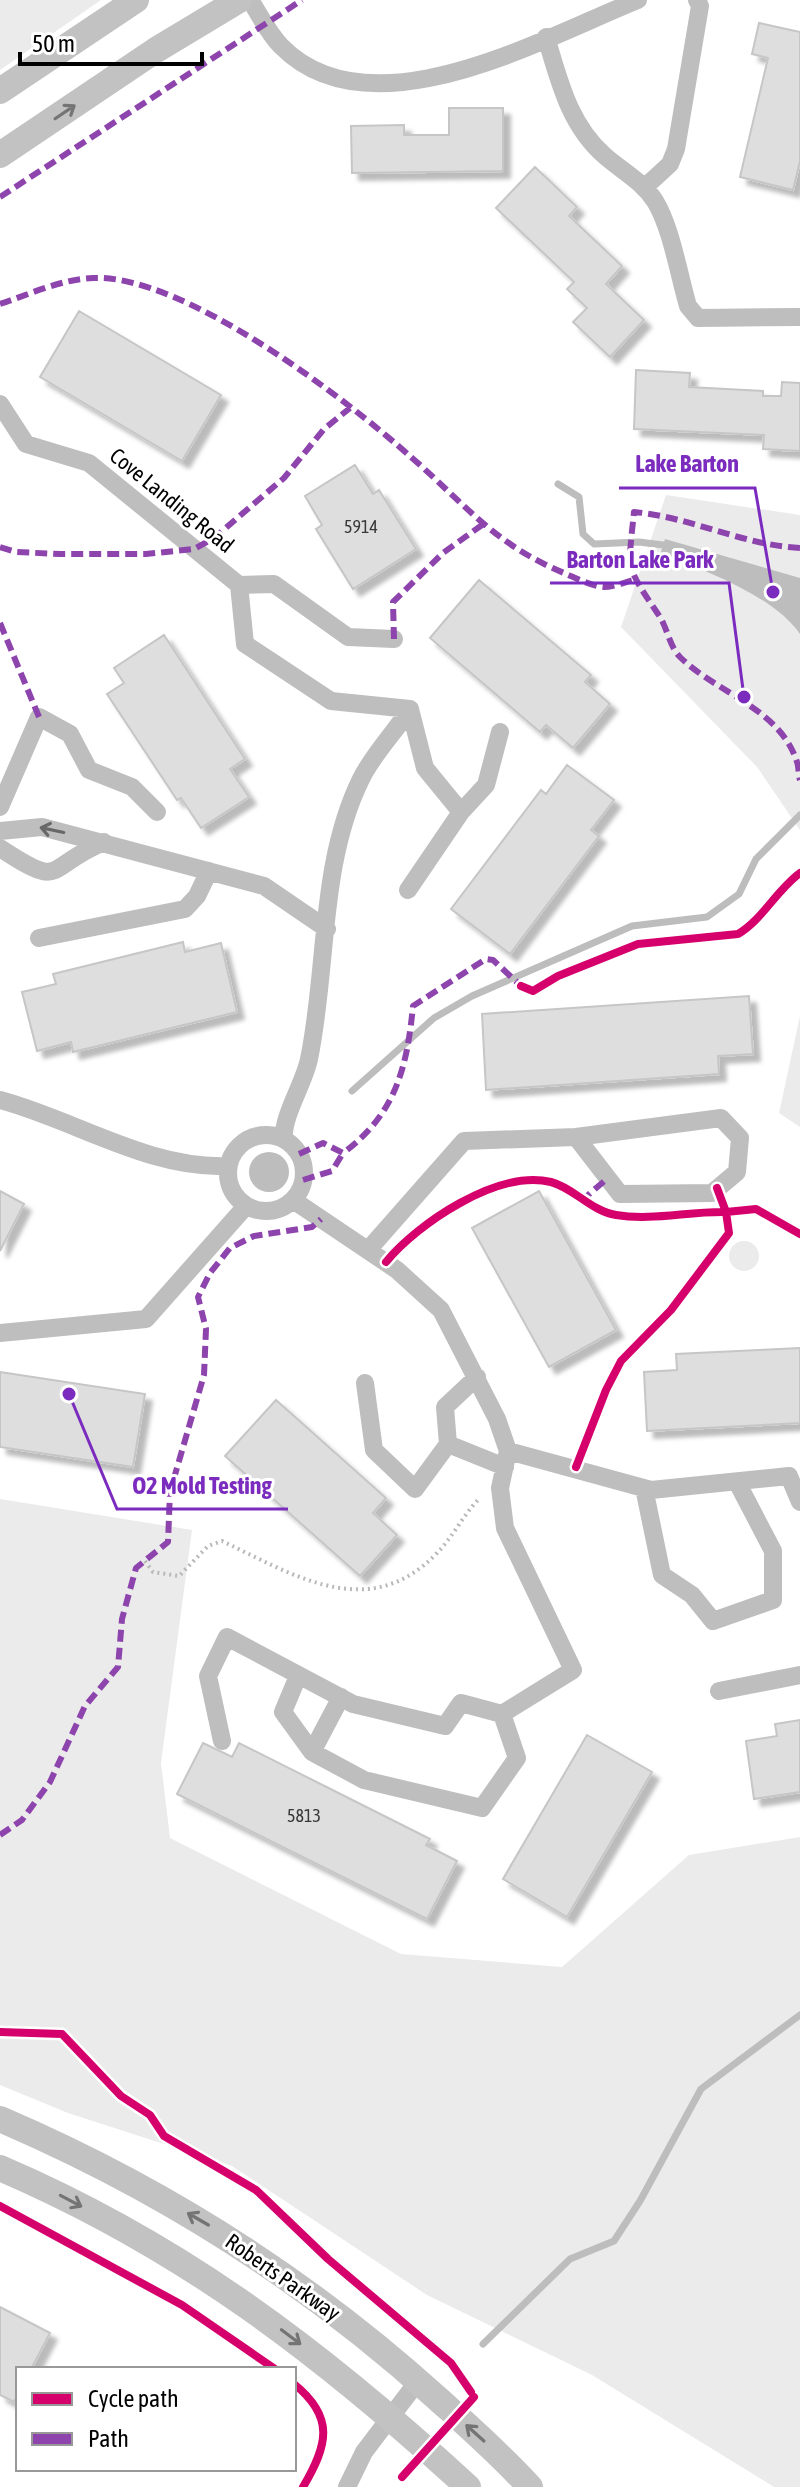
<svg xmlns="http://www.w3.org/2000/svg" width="800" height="2487" font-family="'Asap Condensed',sans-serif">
	<defs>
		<filter id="shadow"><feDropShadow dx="7" dy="7" stdDeviation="2" flood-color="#0004"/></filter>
	</defs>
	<rect width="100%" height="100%" fill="#fff"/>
	<path fill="#ebebeb" d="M0,0h101l-101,70z
		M666,495l134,20v315l-43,-63 -136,-140z
		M800,1016v111l-21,-14z
		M729 1256a15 15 0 1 1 30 0a15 15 0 1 1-30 0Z
		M0,1499l192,31 -31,233 9,75 231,116 161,13 127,-112 111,-18v650h-26l-182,-112 -165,-80 -195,-129 -164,-53 -68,-28z"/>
	<path fill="#bdbdbd" d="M665,539l135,39v56c-28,-40 -95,-62 -139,-82z
		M249 1172a20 20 0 1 1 40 0a20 20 0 1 1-40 0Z"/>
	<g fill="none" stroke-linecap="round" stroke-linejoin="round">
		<path stroke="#bdbdbd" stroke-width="7" d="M558,484l21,13 4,37 11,10 45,-2 24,3
			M352,1091l82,-73 38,-22 160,-70 75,-9 32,-23 17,-35 44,-44
			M483,2344l87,-85 44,-18 26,-40 61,-112 99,-74"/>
	</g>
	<path fill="#dedede" stroke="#c6c6c6" stroke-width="2" filter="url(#shadow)" d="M759,23l41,9v129l-7,29 -53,-13 28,-119 -16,-4z
		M449,108h54v63l-151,2 -1,-47 53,-1v10h45z
		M535,167l42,40 -8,9 53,50 -16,18 38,36 -34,37 -37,-35 14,-14 -20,-19 7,-7 -78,-74z
		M79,311l142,84 -39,66 -142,-84z
		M636,370l54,3 -1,14 74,4v5h18l1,-14 18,1v68l-37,-2 1,-14 -130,-6z
		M355,465l18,29 6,-4 37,59 -63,40 -37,-60 6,-4 -17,-29z
		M479,580l112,95 -6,7 25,22 -37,44 -27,-23 -6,7 -110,-94z
		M164,635l81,124 -15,10 19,28 -48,31 -20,-30 -4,2 -70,-106 17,-11 -10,-15z
		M567,765l47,35 -23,30 8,6 -89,118 -59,-45 90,-119 5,4z
		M183,942l2,10 36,-9 16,69 -164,40 -2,-10 -34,9 -15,-59 34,-8 -3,-10z
		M749,996l4,58 -35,2 1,18 -233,16 -4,-76z
		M0,1191l24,13 -24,47z
		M539,1191l77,139 -67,37 -77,-139z
		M800,1348v75l-153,8 -3,-59 33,-2 -1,-16z
		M0,1372l145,22 -12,73 -133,-20z
		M276,1400l110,98 -13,15 24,22 -37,41 -135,-120z
		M800,1720v72l-46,7 -8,-58 31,-5 -2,-12z
		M587,1735l65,37 -85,145 -64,-38z
		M203,1743l29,14 7,-14 191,96 -4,6 31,16 -30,58 -250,-125z
		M0,2307l50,26 -19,36h-13v25l-4,8 -14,-7z"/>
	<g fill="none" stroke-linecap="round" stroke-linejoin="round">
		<path stroke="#b9b9b9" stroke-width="4" stroke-dasharray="2 4" stroke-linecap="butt" d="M145,1561l8,11 26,4 29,-30 14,-5c72,34 147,83 215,12 16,-16 26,-38 42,-54"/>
		<path stroke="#bebebe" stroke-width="18" d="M250,0c10,15 18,33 31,46 89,91 262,-8 357,-46
			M546,37c13,43 23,88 59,119 17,15 37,25 50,45 16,26 24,74 33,105l10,12 102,-1
			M645,187l25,-23 6,-15 24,-143 -3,-6
			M0,404l26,40 63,19 150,122 6,59 86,57 79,8c-15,23 -37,45 -49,70 -42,85 -33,189 -52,280 -5,25 -27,57 -25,80
			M239,585l35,-1 74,53 46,2
			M0,807l39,-90 31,17 19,36 43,17 25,25
			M461,812l25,-27 14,-53
			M0,831l42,-4 222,59 63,43
			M0,848c65,43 44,19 104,-6
			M408,890l53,-78 -36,-44 -15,-59
			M39,938l146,-29 12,-13 12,-25
			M0,1100c75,20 148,69 228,66
			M228 1173a38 38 0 1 1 76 0a38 38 0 1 1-76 0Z
			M368,1250l96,-109 112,-4 44,57 92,-1 25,-21 3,-34 -19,-20 -145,19
			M0,1333l146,-14 100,-113
			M365,1383l9,67 41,39 33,-45 57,23
			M448,1444l-3,-37 32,-30
			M508,1451l143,39 138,-14 11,26
			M644,1488l18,87 30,20 21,26 60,-21v-49l-36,-69
			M298,1676l-15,36 29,40
			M719,1691l81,-16
			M341,1697l-29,55 52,28 118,28 35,-50 -15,-44
			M222,1741l-14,-65 19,-39 126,67 92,22 16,-23 41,11 71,-44 -68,-142 -5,-40 8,-37 -11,-32 -56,-109 -44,-40 -104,-70
			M347,2487l17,-35 54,-71"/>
		<path stroke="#c2c2c2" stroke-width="26" d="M0,91l136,-91
			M0,155l156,-105 83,-50
			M0,2119c161,69 308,162 438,280 31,28 63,56 92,88
			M0,2168c182,78 323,186 468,319"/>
		<path stroke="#8e44ad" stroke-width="6" stroke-dasharray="12 6" stroke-linecap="butt" d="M0,197l302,-197
			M0,304c30,-10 62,-25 93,-26 90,-4 252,120 318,179 55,48 83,87 153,116 12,5 27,13 40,14 9,0 21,-5 30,-7
			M0,547l16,5 44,2h86l48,-5 20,-11 70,-60 40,-49 26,-21
			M800,548c-58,-3 -109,-31 -166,-36 -6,59 -9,53 24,102 9,12 11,32 22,43 36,36 100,51 117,105 2,5 1,12 3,18
			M0,623l39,94
			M394,639l-1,-37 50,-49 39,-28
			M299,1154l24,-11 20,10c53,-39 64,-86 70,-147l73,-47 7,1 28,26
			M303,1180l29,-9 11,-18
			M581,1201l27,-23
			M0,1835l22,-15 28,-38 35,-76 33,-39 4,-48 14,-51 32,-26 2,-50 34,-117 2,-46 -8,-32 12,-24 20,-25 24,-12 58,-9 9,-8"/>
		<g stroke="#fff" stroke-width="13">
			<path id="cycleway" d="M521,986l12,5 25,-15 80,-32 100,-10c24,-14 38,-43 62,-61
				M386,1262c31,-38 112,-93 165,-80 23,6 40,29 65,33 36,6 73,-4 110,-3l-9,-24
				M576,1467l30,-77 15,-29 50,-51 58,-77 -3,-21 30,-3 44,25
				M0,2032l62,2 59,62 29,19 14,21 92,54 72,69 123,104 20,29
				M0,2206l182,99 93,64
				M294,2384c41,33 34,61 9,103
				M402,2477l72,-80"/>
		</g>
		<use href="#cycleway" stroke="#d6006c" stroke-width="8"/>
	</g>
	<defs><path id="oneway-shaft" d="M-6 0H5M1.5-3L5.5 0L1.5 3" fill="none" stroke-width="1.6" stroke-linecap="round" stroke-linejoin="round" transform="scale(2)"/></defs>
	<g stroke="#747474">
		<use href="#oneway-shaft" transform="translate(65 112) rotate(-34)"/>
		<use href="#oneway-shaft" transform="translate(71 2201) rotate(28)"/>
		<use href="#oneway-shaft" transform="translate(198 2219) rotate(-150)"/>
		<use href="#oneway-shaft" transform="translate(291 2337) rotate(37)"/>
		<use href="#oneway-shaft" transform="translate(475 2433) rotate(-138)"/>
	</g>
	<use stroke="#686868" href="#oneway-shaft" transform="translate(52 830) rotate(-168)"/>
	<g text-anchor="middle" stroke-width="6" stroke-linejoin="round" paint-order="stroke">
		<g font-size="18" fill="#383838">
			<text x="361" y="533">5914</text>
			<text x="304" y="1822">5813</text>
		</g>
		<g font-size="22" fill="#000" stroke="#fff">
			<text transform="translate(172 500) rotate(39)" y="8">Cove Landing Road</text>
			<text transform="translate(283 2277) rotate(35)" y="8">Roberts Parkway</text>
		</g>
	</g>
	<path fill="none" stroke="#7b2cbf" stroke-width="3" d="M773 592L755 488H619M744 697L729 583H550M69 1394L117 1509H288"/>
	<g fill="#7b2cbf" stroke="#fff" stroke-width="3">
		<circle cx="773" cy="592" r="8"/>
		<circle cx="744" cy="697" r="8"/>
		<circle cx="69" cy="1394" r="8"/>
	</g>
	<g font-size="24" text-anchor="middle" font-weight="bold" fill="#7b2cbf" stroke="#fff" stroke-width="6" stroke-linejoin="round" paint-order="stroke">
		<text x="687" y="472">Lake Barton</text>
		<text x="640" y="568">Barton Lake Park</text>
		<text x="202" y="1494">O2 Mold Testing</text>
	</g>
	<rect x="16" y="2367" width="280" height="104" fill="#ffffff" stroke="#999999" stroke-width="2"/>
	<rect x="32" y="2393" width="40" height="12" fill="#d6006c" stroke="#999999" stroke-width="2"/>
	<text x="88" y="2407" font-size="24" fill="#000000">Cycle path</text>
	<rect x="32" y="2433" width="40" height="12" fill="#8e44ad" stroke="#999999" stroke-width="2"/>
	<text x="88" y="2447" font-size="24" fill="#000000">Path</text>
	<path d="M20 52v12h182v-12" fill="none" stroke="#000000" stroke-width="4"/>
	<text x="32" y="52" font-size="24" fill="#000000" stroke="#ffffff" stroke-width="6" paint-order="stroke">50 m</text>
</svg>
